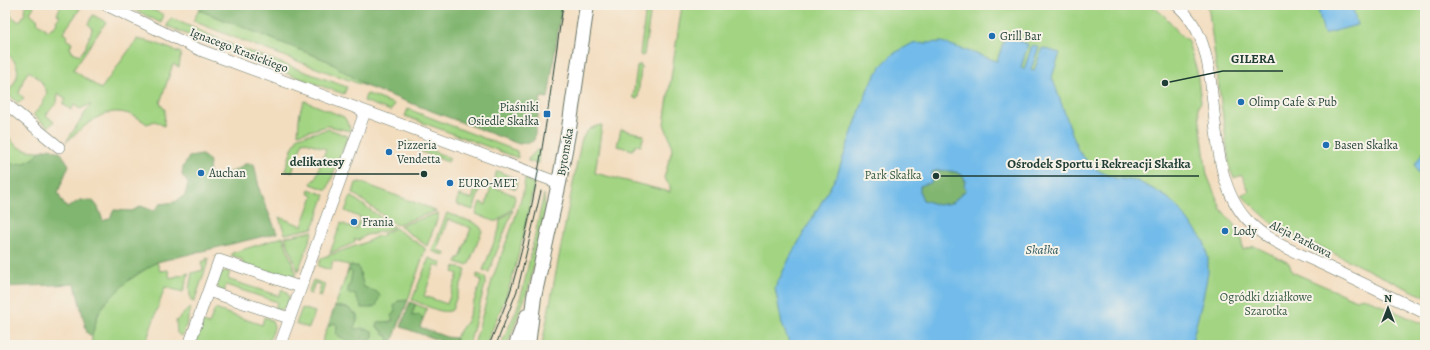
<svg xmlns="http://www.w3.org/2000/svg" width="1430" height="350" font-family="Alegreya,serif">
	<rect width="100%" height="100%" fill="#f7f3e8"/>
	<filter id="ink" filterUnits="userSpaceOnUse"><feTurbulence type="fractalNoise" baseFrequency=".025" numOctaves="2"/><feDisplacementMap in="SourceGraphic" scale="8" xChannelSelector="R" yChannelSelector="G"/><feConvolveMatrix kernelMatrix="1 2 1 2 8 2 1 2 1" color-interpolation-filters="sRGB"/></filter>
	<filter id="wash" filterUnits="userSpaceOnUse"><feTurbulence type="fractalNoise" baseFrequency=".012" numOctaves="4" result="noise"/><feDisplacementMap in="SourceGraphic" scale="16" xChannelSelector="R" yChannelSelector="G"/><feGaussianBlur stdDeviation="0.9" result="paint"/><feColorMatrix in="noise" values="0 0 0 0 0 0 0 0 0 0 0 0 0 0 0 0 0 1.4 0 .05"/><feComposite in="paint" operator="in"/></filter>
	<g filter="url(#wash)">
		<rect width="100%" height="100%" fill="#f3ddbf"/>
		<path fill="#a2d482" stroke="#60885b" d="M26,5h9l-5,8 8,7 -1,2 11,9 3,-3 3,-1 3,-4 -1,-2 4,-5 -3,-2 4,-9h12l7,4 -17,24 5,3 -2,3 6,4 -2,4 2,5 8,3 6,-8c0,-6 5,-10 6,-19l-4,-4 5,-9 13,7 -33,48 28,19 36,-50 18,4 26,10 -2,14 -6,-3 -13,39 5,7 -1,16 -9,-5 -8,3c-35,-26 -54,-5 -81,18l25,-38 -11,5 -6,-4 -3,5 -8,-6 3,-5 -8,-6 -1,9 -11,13 8,7 -6,5 -15,-12 9,-10 5,-13 -7,-12 -11,-9 -5,7 -5,15 5,5 -6,5 -11,-10c13,-16 16,-27 -2,-41v-44l6,4 -1,3 9,7 6,-8 -1,-3z
			M125,5h17l22,10 -3,8z
			M682,5h469c7,5 14,11 20,18 6,7 8,13 16,16l10,32 4,31 -3,5 9,68 14,34 19,23 3,18 11,-4 35,17 3,9 64,28 7,-3 62,28v20h-883l39,-203c3,-10 10,-16 21,-17l-7,48 75,19v-6l-6,-8 8,-28 -2,-11 -6,-15z
			M1208,5h217v292l-145,-69 -7,-4 -32,-29 8,-4 -7,-16 -8,3 -4,-8z
			M648,7l3,1 -7,47 -3,1 -1,-2 6,-46z
			M199,10l129,51 40,26 -117,-43 -58,-23z
			M171,18l66,29 110,40 -3,7c-60,-21 -119,-43 -177,-68z
			M638,65h3v2l-3,31 -2,1 -3,-2 4,-30z
			M368,94l26,10 -3,7 -27,-10 2,-6z
			M305,101l39,16 5,8 1,5 -1,1 -21,-5 -30,8c1,-10 0,-25 7,-33z
			M408,109l109,42 1,7 -113,-42z
			M5,128c7,19 16,23 36,23 -5,5 -9,10 -16,12 -8,2 -12,0 -20,4z
			M329,129l19,7 -21,54 -16,-6 2,-4h2l11,-31 -23,-8 -11,31 -7,-1 7,-22 6,-12z
			M621,129l23,6 -3,11 -5,-1 -3,5 -16,-4z
			M408,141l42,17 -2,4 -42,-16z
			M537,150h2l-1,14 -10,-3v-2z
			M497,171l20,8 -1,10 -23,-8z
			M525,179l9,5c-8,38 -15,76 -28,112 -6,17 -14,33 -20,49h-12l19,-68 20,-53 10,-31z
			M360,182l72,27 4,2 -40,14 -43,-32 3,-10z
			M491,186l23,9 1,4 -3,10 -15,12h-4l-17,-7 4,-12 6,3z
			M309,189l16,6 -12,33 -28,6 -6,-17 23,9 11,-30 -5,-3z
			M475,190h5l-7,20 -17,-6 3,-9 13,4z
			M544,194l1,17 -16,76 -22,58h-6l15,-34 7,-22z
			M351,196l43,31 -12,5 -2,-1 -6,3 -8,1 -7,5 -4,-1 -1,4 -24,10 11,-30 15,6 5,-11 -16,-7z
			M513,210l-23,59 -1,3 -6,-2 16,-40 1,-10z
			M438,213v4l-11,29 -28,-20z
			M447,213l28,10 6,5 1,3 -13,33 -4,1 -9,-3 2,-4h2l11,-30 -23,-9 -11,31 9,3 -1,3 -13,-5z
			M395,228l30,20v2l-17,50 -10,1c-5,14 -1,23 -19,21v7l9,7 2,9h-69l7,-19 7,-4 2,4 -1,9 12,5 2,4h5l7,-6 8,2 3,-2v-6l-6,-3 -3,1 -9,-1 -1,-2 3,-6v-6l-9,-7 -13,-2 12,-32 3,-4 3,2c-5,13 0,17 5,29l15,-10 -9,-4 -3,-8 -2,-10c-7,-4 -17,-5 -26,-8l-3,9 -12,-4 3,-8 43,-15 14,-7h4l1,-2z
			M313,231l-15,40 -13,-34z
			M283,237l13,36 -2,4 -18,-5 -3,1 -31,-9 1,-4 -12,-5 1,-2z
			M206,258l3,1 -15,43 -3,-1 -2,-12 3,-16 11,-3 -2,-8 6,-2z
			M429,258l13,5 -1,4 -6,-2 -11,31 23,8 11,-30 -5,-2 2,-6 11,4 -14,40c-9,6 -30,-7 -40,-10z
			M157,262l3,9 8,-1 2,8 19,-5 -6,19 -18,-5 -20,58h-53c-1,-7 1,-14 3,-21 9,-31 37,-46 62,-62z
			M226,271l4,1 -2,6 2,2 49,16 3,-7c4,2 6,5 7,9l-2,8 -6,4 -6,-1 2,-7 -51,-17 -2,7 -4,-1 -4,-8 3,-8z
			M477,274l8,3 1,4 -17,64h-11l-3,-7 12,-17 14,-39 -1,-3 -3,-1z
			M313,280l12,4 -4,13 -3,-1 3,-11 -6,-2 -4,11 -3,-1z
			M415,304l12,5 -4,10 -3,-4 -8,1c0,-5 3,-7 3,-12z
			M189,308l2,1 -8,26 -3,1 -3,-3 -1,-12z
			M302,308l13,4 -6,16 -13,-4z
			M215,309l47,16 2,-8c17,5 8,16 3,28h-66l-6,-2 8,-21 6,2z"/>
		<path fill="#81b670" stroke="#507a52" d="M201,5h361l-14,93 -7,-1 -7,43 -3,2 -12,2 -151,-57 -40,-26 -129,-51z
			M50,148l11,5 8,12 -11,27 3,8 6,8 13,-8 13,1 5,6 5,14 7,-3 4,-8 18,1 9,-5 13,5 6,-7 15,-2 10,-7 3,-12 -6,-8 1,-8 6,-10 13,-2 8,6 -1,11 4,4 21,-5 11,-7h9l6,28 17,41 -120,29 -27,17 -24,23 -8,12 -6,22 -5,-3 -12,-49 -70,3v-120l6,-3 13,-1 9,-4 8,-8z
			M938,170c9,2 18,0 26,7l2,13 -14,13 -14,2 -15,-5 -3,-7v-6c7,-5 10,-14 18,-17z
			M349,266h9l6,21 13,5 3,4 -4,10 -7,2h-7l-7,-13 -7,-2v-5c3,-5 3,-11 4,-16l-2,-2 -3,4z
			M408,300l-17,45h-1v-3l-2,-3v-3l-4,-1 -1,-4 -6,-4 1,-5h12l3,-2 -2,-4 4,-5 -1,-5 4,-5z
			M410,302l5,2c0,5 -3,7 -3,12l8,-1 3,4 -3,8 26,10 9,1 3,7h-6l-51,-18z
			M335,306l13,2 9,7v6l-3,6 1,2 8,-1 2,2 2,-1 6,3v6l-3,2h-5l-3,-2 -5,5 -7,1 -2,-4c-5,0 -7,-4 -12,-5l1,-9 -2,-3 -7,3z"/>
		<path fill="#72bbea" stroke="#487c8f" fill-rule="evenodd" d="M1317,5h35l5,20 -33,9z
			M1005,37l23,7 -7,24 3,1 8,-24 7,2 -8,23 3,1 8,-23 18,5 -8,24 26,73 13,16 10,6 14,6 22,3 16,8 15,9 12,12 24,31 4,17v15l-5,25 -12,47h-401l-8,-21 -7,-36 15,-31 47,-82 10,-29 21,-58 13,-22 12,-12 18,-10 31,-2 55,19zM938,170c9,1 32,0 26,16l2,4 -14,13 -14,2 -15,-5 -3,-7v-7l5,-2 6,-1 1,-11z
			M1425,150v28c-6,-2 -9,-7 -10,-14z"/>
	</g>
	<g filter="url(#ink)">
		<g fill="none" stroke-linecap="round" stroke-linejoin="round">
			<g stroke="#697565" stroke-width="12">
				<path id="minor" d="M106,5l94,45 359,133
					M1177,5c10,9 18,20 23,32 22,55 5,139 48,184 20,21 50,32 76,44 34,16 67,32 101,48
					M5,103l54,44
					M208,291l81,27
					M189,345l30,-85 81,27
					M280,345l85,-233"/>
			</g>
			<g stroke="#697565" stroke-width="16">
				<path id="major" d="M516,345l11,-29
					M528,345l6,-48 25,-114 10,-55 18,-123"/>
			</g>
			<use href="#minor" stroke="#fff" stroke-width="11"/>
			<use href="#major" stroke="#fff" stroke-width="14"/>
			<path stroke="#1f3d34" stroke-width="1" d="M489,345c8,-20 17,-39 23,-59 27,-92 37,-187 51,-281
				M496,345l22,-57 23,-97"/>
		</g>
	</g>
	<g fill="#1f6fb2" stroke="#f7f3e8" stroke-width="1.5">
		<circle cx="992" cy="36" r="4"/>
		<circle cx="1241" cy="102" r="4"/>
		<rect x="543" y="110" width="8" height="8" rx="2"/>
		<circle cx="1326" cy="145" r="4"/>
		<circle cx="389" cy="152" r="4"/>
		<circle cx="201" cy="173" r="4"/>
		<circle cx="450" cy="183" r="4"/>
		<circle cx="354" cy="222" r="4"/>
		<circle cx="1225" cy="231" r="4"/>
	</g>
	<g text-anchor="middle" stroke-width="4" stroke-linejoin="round" paint-order="stroke">
		<g font-size="12" fill="#1f3d34" stroke="#f7f3e8" text-anchor="start">
			<text x="1000" y="40">Grill Bar</text>
			<text x="1249" y="106">Olimp Cafe &amp; Pub</text>
			<text x="539" y="111" text-anchor="end">Piaśniki<tspan x="539" dy="14">Osiedle Skałka</tspan></text>
			<text x="397" y="149">Pizzeria<tspan x="397" dy="14">Vendetta</tspan></text>
			<text x="1334" y="149">Basen Skałka</text>
			<text x="209" y="177">Auchan</text>
			<text x="458" y="187">EURO-MET</text>
			<text x="362" y="226">Frania</text>
			<text x="1233" y="235">Lody</text>
		</g>
		<g font-size="12" fill="#1f3d34" stroke="#f7f3e8">
			<text transform="translate(239 50) rotate(21)" y="4">Ignacego Krasickiego</text>
			<text transform="translate(565 152) rotate(-80)" y="4">Bytomska</text>
			<text transform="translate(1301 239) rotate(27)" y="4">Aleja Parkowa</text>
		</g>
		<g font-size="12" fill="#395b44" stroke="#f7f3e8">
			<text x="893" y="179">Park Skałka</text>
			<text x="1266" y="301">Ogródki działkowe<tspan x="1266" dy="14">Szarotka</tspan></text>
		</g>
		<g font-size="13" font-style="italic" fill="#345c62" stroke="#f7f3e8">
			<text x="1042" y="254">Skałka</text>
		</g>
	</g>
	<path fill="none" stroke="#1f3d34" stroke-width="1.5" d="M1165 83L1223 71H1283M424 174L352 174H281M936 176L999 176H1199"/>
	<g fill="#1f3d34" stroke="#f7f3e8" stroke-width="1.5">
		<circle cx="1165" cy="83" r="4"/>
		<circle cx="424" cy="174" r="4"/>
		<circle cx="936" cy="176" r="4"/>
	</g>
	<g font-size="13" text-anchor="middle" font-weight="bold" fill="#1f3d34" stroke="#f7f3e8" stroke-width="4" stroke-linejoin="round" paint-order="stroke">
		<text x="1253" y="63">GILERA</text>
		<text x="317" y="166">delikatesy</text>
		<text x="1099" y="168">Ośrodek Sportu i Rekreacji Skałka</text>
	</g>
	<rect width="1430" height="350" fill="none" stroke="#f7f3e8" stroke-width="20"/>
	<g transform="translate(1388 308)" stroke="#f7f3e8" stroke-width="3" paint-order="stroke">
	<path d="M0-3L7 15L0 10L-7 15Z" fill="#1f3d34"/>
	<text y="-6" font-size="11" font-weight="bold" text-anchor="middle" fill="#1f3d34">N</text>
	</g>
</svg>
